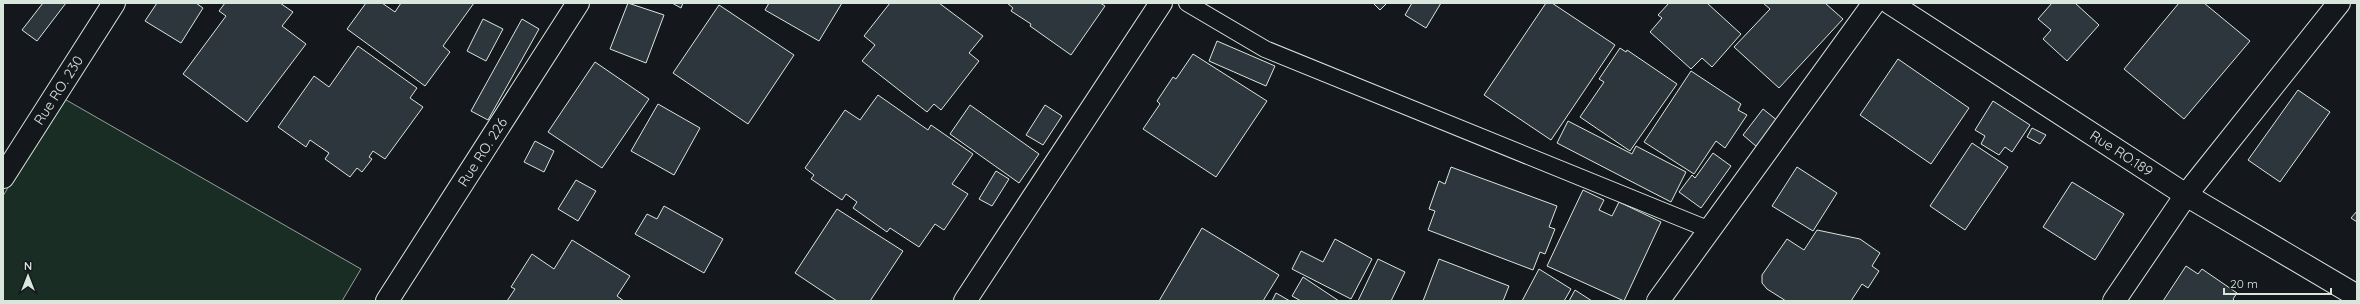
<svg xmlns="http://www.w3.org/2000/svg" width="2360" height="304" font-family="Quicksand,sans-serif">
	<rect width="100%" height="100%" fill="#14181c"/>
	<path fill="#1a2d24" stroke="#939e99" d="M61,97l300,172 -19,32h-339v-105z"/>
	<path fill="#2c363c" stroke="#d8e6dc" d="M43,3h23l-29,38 -15,-11z
		M157,3h39l7,5 -22,35 -36,-22z
		M225,3h55l13,9 -11,14 24,18 -59,78 -64,-48 43,-58 -7,-5z
		M366,3h16l13,9 6,-9h73l-31,43 7,6 -25,34 -78,-57z
		M628,3l36,12 -18,48 -36,-14z
		M672,3h11l-2,5z
		M769,3h73l-23,38 -54,-31z
		M890,3h49l44,33 -14,17 10,8 -38,49 -7,-6 -7,8 -65,-51 13,-16 -11,-9z
		M1007,3h93l5,3 -34,49 -41,-29 1,-2 -20,-13 2,-3z
		M1373,3h14l-7,7z
		M1412,3h29l-15,25 -21,-13z
		M1546,3h6l63,42 -64,95 -67,-45z
		M1669,3h38l34,31 -29,33 -10,-9 -11,11 -41,-37 12,-14 -4,-3z
		M1763,3h62l18,16 -64,69 -45,-41 36,-38z
		M2052,3h23l24,22 -32,36 -24,-22 8,-9 -13,-11z
		M2179,3h25l46,38 -66,78 -60,-50z
		M719,5l75,50 -46,69 -75,-51z
		M483,19l20,10 -17,32 -19,-10z
		M522,19l17,10 -51,91 -17,-9z
		M1217,41l58,25 -9,20 -57,-25z
		M358,46l59,42 -7,10 13,9 -38,52 -12,-8 -4,6 3,2 -10,13 -5,-4 -7,9 -25,-18 4,-6 -19,-13 -4,7 -28,-20 36,-51 15,11z
		M1620,48l6,4 1,-2 50,34 -47,67 -50,-34 24,-35 -5,-3z
		M1193,54l74,47 -51,76 -73,-48 17,-25 -3,-3 16,-24 3,2z
		M1898,59l71,49 -38,56 -71,-49z
		M595,62l54,37 -47,69 -54,-36z
		M1691,71l50,33 -3,6 9,5 -22,33 -9,-7 -22,33 -50,-32z
		M2298,90l32,22 -50,70 -32,-22z
		M878,95l50,35 3,-5 42,29 -21,30 16,10 -24,36 -9,-6 -16,23 -29,-19 -3,4 -34,-24 4,-6 -11,-8 -4,6 -31,-21 3,-4 -9,-7 40,-58 15,10z
		M1993,101l37,24 -18,27 -7,-5 -6,8 -18,-11 4,-8 -10,-6z
		M658,104l42,24 -26,47 -43,-24z
		M970,105l69,49 -20,29 -69,-49z
		M1045,105l17,11 -19,29 -17,-10z
		M1763,109l15,12 -21,26 -14,-12z
		M1568,121l64,33 4,-8 50,26 -15,30 -114,-59z
		M2032,128l14,7 -6,9 -13,-7z
		M535,141l19,10 -10,21 -20,-10z
		M1972,143l36,24 -43,63 -35,-24z
		M1713,153l18,13 -30,42 -22,-16 13,-17 3,3z
		M1451,167l106,39 -8,21 6,2 -10,25 -5,-2 -7,18 -105,-40 7,-19 -6,-2 10,-28 6,3z
		M1797,167l40,26 -24,38 -41,-25z
		M996,171l13,8 -17,27 -13,-7z
		M576,180l20,11 -18,30 -20,-12z
		M2072,182l52,32 -29,46 -52,-33z
		M1583,190l21,10 -5,10 13,6 7,-14 42,20 -37,79 -77,-35z
		M664,206l59,33 -19,34 -69,-39 12,-20 10,5z
		M837,209l66,42 -33,50h-33l-42,-28z
		M2357,211v11l-6,-4z
		M1202,228l77,47 -16,26h-104z
		M1817,230l43,9 20,14 -8,13 7,5 -11,17 -6,-4 -11,17h-65l-19,-12 -5,-6v-8l25,-36 17,11z
		M1335,239l37,20 -21,40 -59,-30 9,-18 22,11z
		M572,240l58,36 -13,20 7,5h-117l8,-12 -4,-2 21,-33 22,15z
		M1378,259l27,13 -14,29h-33z
		M1439,259l70,27 -6,15h-80z
		M2186,266l12,8 4,-5 35,24 -4,6 2,2h-72z
		M1539,269l32,20 -7,12h-42z
		M1303,277l36,24h-38l-9,-5z
		M1575,290l17,11h-23z
		M1276,293l14,8h-18z"/>
	<g fill="none" stroke-linecap="round" stroke-linejoin="round">
		<g stroke="#d8e6dc" stroke-width="18">
			<path id="service" d="M1187,3l78,46 445,181"/>
		</g>
		<g stroke="#d8e6dc" stroke-width="24">
			<g id="minor">
				<path id="s1" d="M1890,3l296,192 171,101"/>
				<path id="s2" d="M3,177l111,-174"/>
				<path d="M965,301l196,-298"/>
				<path d="M1658,301l216,-298"/>
				<path d="M2114,301l72,-106 153,-192"/>
			</g>
		</g>
		<g stroke="#d8e6dc" stroke-width="24">
			<g id="tertiary">
				<path id="s3" d="M387,301l191,-298"/>
			</g>
		</g>
		<use href="#service" stroke="#14181c" stroke-width="16"/>
		<use href="#minor" stroke="#14181c" stroke-width="22"/>
		<use href="#tertiary" stroke="#14181c" stroke-width="22"/>
	</g>
	<g text-anchor="middle" stroke-width="3" stroke-linejoin="round" paint-order="stroke">
		<g font-size="14" fill="#d8e6dc" stroke="#14181c">
			<text dy="5" stroke="none"><textPath href="#s2" startOffset="103">Rue RO. 230</textPath></text>
			<text dy="5" stroke="none"><textPath href="#s3" startOffset="177">Rue RO. 226</textPath></text>
			<text dy="5" stroke="none"><textPath href="#s1" startOffset="276">Rue RO.189</textPath></text>
		</g>
	</g>
	<rect width="2360" height="304" fill="none" stroke="#d8e6dc" stroke-width="8"/>
	<g transform="translate(28 276)" stroke="#14181c" stroke-width="3" paint-order="stroke">
	<path d="M0-3L7 15L0 10L-7 15Z" fill="#d8e6dc"/>
	<text y="-6" font-size="11" font-weight="bold" text-anchor="middle" fill="#d8e6dc">N</text>
	</g>
	<path d="M2224 288v6h107v-6" fill="none" stroke="#d8e6dc" stroke-width="2"/>
	<text x="2230" y="288" font-size="12" fill="#d8e6dc" stroke="#14181c" stroke-width="3" paint-order="stroke">20 m</text>
</svg>
